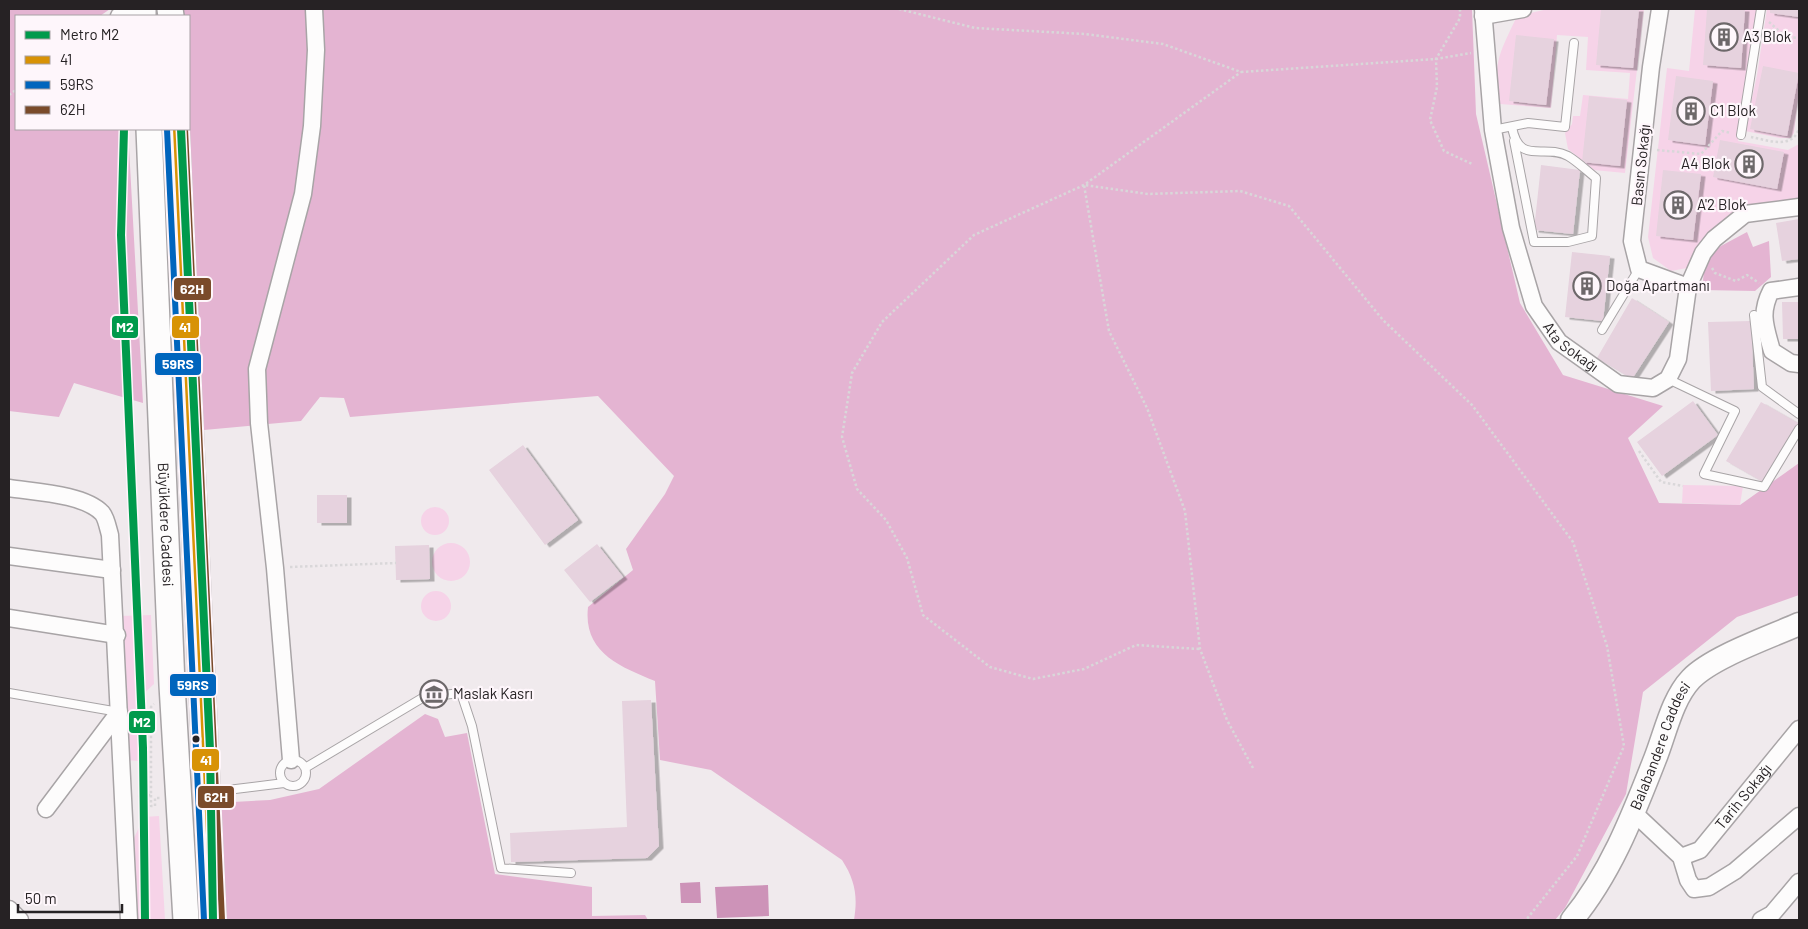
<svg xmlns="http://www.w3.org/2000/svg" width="1808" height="929" font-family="Barlow,sans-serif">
	<defs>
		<filter id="shadow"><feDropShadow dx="4.5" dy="2.5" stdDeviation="0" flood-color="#0004"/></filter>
	</defs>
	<rect width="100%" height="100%" fill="#f0eaed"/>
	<path fill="#f6d3e8" d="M1548,9h96l-19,164 -31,-3 -26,-21 -3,-16 7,-9 1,-8h7l3,-21 45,4 2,-26 -44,-3 2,-33 -31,-2 -6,73 -51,-4c-8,-42 0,-51 17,-88z
		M1695,9h63l-20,132 50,9 11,-6v58l-59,9 -33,31 -20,26 -16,3 -18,-13 -5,-21 19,-169 22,3z
		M1767,9h32v80l-5,44 -4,5h-10l-35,-7 12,-56z
		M1683,485l60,1 -3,19 -58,-2z
		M421 521a14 14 0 1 1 28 0a14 14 0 1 1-28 0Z
		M432 562a19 19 0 1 1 38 0a19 19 0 1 1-38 0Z
		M421 606a15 15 0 1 1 30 0a15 15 0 1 1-30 0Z
		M151,615l3,69 -14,13v64l-16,-1 -4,-144z
		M159,816l6,104h-27l-4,-82 10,-21z"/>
	<path fill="#e4b4d2" d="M9,9h101l-10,7h-84v113h112l15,274 -69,-20 -15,34 -50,-6z
		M180,9h1292l4,105 44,189 43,72 100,31 -35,32 31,65 81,2 59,-42v132l-62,22 -94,75 -17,102 -61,114 -10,12h-701c4,-24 1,-40 -12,-60l-131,-90 -51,-10 -5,-79c-36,-15 -72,-29 -67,-74l45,-37 -7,-21 39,-55 9,-18 -76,-80 -248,21 -6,-19 -24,-1 -19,24 -97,9 -17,-301h2v-113h-8z
		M1747,232l6,15 16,-6 2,36 -16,14 -53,-1 3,-29 14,-14z
		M425,714l13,5 7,18 22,-4 28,141 97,13v29l53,-1 3,5h-427l-6,-117 55,-3 49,-11z"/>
	<path fill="#cd93b8" d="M700,882l1,21h-20l-1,-20z
		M768,885l1,31 -52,2 -2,-31z"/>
	<path fill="#e6d2de" filter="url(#shadow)" d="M1601,9h38l-6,59 -37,-3z
		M1707,9h38l-4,59 -38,-3z
		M1770,9h29v8l-29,-4z
		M1516,35l38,4 -8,66 -37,-4z
		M1763,66l36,7 -12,63 -37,-7z
		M1676,76l37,5 -8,64 -37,-5z
		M1589,96l38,4 -7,66 -38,-4z
		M1720,140l64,12 -7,37 -64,-12z
		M1541,165l39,5 -7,64 -39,-4z
		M1663,170l38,4 -8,66 -37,-4z
		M1799,219v40l-17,2 -6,-38z
		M1572,252l38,4 -7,65 -38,-4z
		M1632,298l37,24 -37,57 -35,-21z
		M1782,302h17v37h-16z
		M1751,321l3,68 -43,2 -3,-69z
		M1693,401l25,34 -56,41 -25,-34z
		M1761,402l37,21 -35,59 -37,-21z
		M523,445l55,75 -33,25 -56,-75z
		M317,495h30v28h-30z
		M597,544l26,33 -33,25 -26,-32z
		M429,545l1,34 -34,1 -1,-34z
		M651,700l8,146 -12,12 -136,4 -1,-29 117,-6 -5,-126z"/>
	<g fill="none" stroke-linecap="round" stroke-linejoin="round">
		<g stroke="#a8a4a6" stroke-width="10">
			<path id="service" d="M1512,127c7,39 32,16 56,29 10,6 19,15 28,22l-4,58 -24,6h-34l-20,-101
				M1493,130l35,-7 37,4 9,-84
				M1741,135l20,-126
				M1754,315l8,72 37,27
				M1602,330l37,-61
				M1668,379l67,32 -31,63 60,13 35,-58
				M9,693l110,19
				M280 773a13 13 0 1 1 26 0a13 13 0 1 1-26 0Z
				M305,768l119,-71 37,-4 11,33 29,142 70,5
				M211,792l73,-9"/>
		</g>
		<g stroke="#a8a4a6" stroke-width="19">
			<g id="minor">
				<path id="s1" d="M1483,9l10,121 18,98 23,78 25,36 59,42 35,4 15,-9 10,-20 10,-72 15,-34 11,-14 31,-25 54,-7"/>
				<path d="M1660,9l-9,58 -19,174 7,28 49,18"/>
				<path d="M119,16l12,-7"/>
				<path d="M1483,16l40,-7"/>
				<path d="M1799,287l-28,4c-12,23 -5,37 1,60l19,12 8,1"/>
				<path d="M9,488c25,4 75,6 93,25 4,4 6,15 8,22l19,385"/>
				<path d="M9,556l103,14"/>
				<path d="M9,618l108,17"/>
				<path d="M291,760l-16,-192 -16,-145 -2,-54 46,-175 9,-68 4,-76 -2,-41"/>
				<path d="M46,809l73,-97"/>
				<path d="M1633,812l48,45 7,23 6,9 15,-2 26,-16 64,-55"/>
				<path id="s2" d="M1681,857l19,-7 99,-121"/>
				<path d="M9,909l11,11"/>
				<path d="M1761,920l11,-6 27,-32"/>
			</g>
		</g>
		<g stroke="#a8a4a6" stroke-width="25">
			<g id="secondary">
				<path id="s3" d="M1572,920c39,-47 61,-105 83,-161 10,-25 17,-60 36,-80 21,-22 79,-42 108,-55"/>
			</g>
		</g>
		<g stroke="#a8a4a6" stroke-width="28">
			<g id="primary">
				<path d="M143,9v7"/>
				<path d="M170,9l1,7"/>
				<path id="s4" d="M149,129l23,556 14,235"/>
				<path d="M176,129c14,264 23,527 37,791"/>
			</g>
		</g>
		<path stroke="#d9d7d9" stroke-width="2.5" stroke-dasharray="2.5 2.5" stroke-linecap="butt" d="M899,9l76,19 110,6 78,10 78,28 195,-13 35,-6
			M1460,9v9l-24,41 1,28 -7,33 14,31 28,13
			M1769,22l17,15 13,1
			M9,95l7,-5
			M1751,137c17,3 40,13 48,-8
			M1657,150l44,4 21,-23 9,2
			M1712,268l3,5 21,8 11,-6 12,8
			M1639,451l22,31 22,4
			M290,567l106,-4
			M1199,649l-63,-4 -52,24 -51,10 -43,-12 -67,-52 -16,-57 -21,-38 -29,-31 -15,-52 10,-64 30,-51 92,-87 110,-50 157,-113
			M1253,768l-26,-48 -27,-71 -15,-138 -38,-103 -38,-77 -25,-146 64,9 92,-3 49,15 94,114 89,85 101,137 34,104 17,100 -47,110 -51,64
			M151,795v11h4v-8h5
			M138,797l13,-2v-88l3,-3"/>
		<use href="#service" stroke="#fdfcfc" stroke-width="8"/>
		<use href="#minor" stroke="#fdfcfc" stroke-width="16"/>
		<use href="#secondary" stroke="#fdfcfc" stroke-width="22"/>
		<use href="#primary" stroke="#fdfcfc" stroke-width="25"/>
		<g stroke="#fef6fb" stroke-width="10">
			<path id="bus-1" d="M176,129l37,791"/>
		</g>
		<g stroke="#fef6fb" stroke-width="10">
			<path id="bus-2" d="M167,129l37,791"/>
		</g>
		<g stroke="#fef6fb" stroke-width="10">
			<path id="bus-3" d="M185,129l37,791"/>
		</g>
		<use href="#bus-1" stroke="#d89205" stroke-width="6"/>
		<use href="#bus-2" stroke="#0065bd" stroke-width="6"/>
		<use href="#bus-3" stroke="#7a4b2a" stroke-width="6"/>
		<g stroke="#fef6fb" stroke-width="11">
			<path id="metro-1" d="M124,129l-3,106 22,513 2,172
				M181,129l29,621 3,170"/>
		</g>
		<use href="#metro-1" stroke="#009a4c" stroke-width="8"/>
	</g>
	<defs>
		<g id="building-ring" transform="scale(1.4375)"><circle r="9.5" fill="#fef6fb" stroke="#6d686a" stroke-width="1.5"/><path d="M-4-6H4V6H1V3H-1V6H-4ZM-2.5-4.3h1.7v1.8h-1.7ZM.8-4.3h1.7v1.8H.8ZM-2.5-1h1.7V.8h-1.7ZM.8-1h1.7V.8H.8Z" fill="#6d686a"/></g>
		<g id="museum-ring" transform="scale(1.4375)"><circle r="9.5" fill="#fef6fb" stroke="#6d686a" stroke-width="1.5"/><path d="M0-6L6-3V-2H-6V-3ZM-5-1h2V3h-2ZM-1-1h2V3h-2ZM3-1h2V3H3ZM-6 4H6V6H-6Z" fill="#6d686a"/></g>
	</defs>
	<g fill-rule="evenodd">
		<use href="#building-ring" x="1724" y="37"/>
		<use href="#building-ring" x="1691" y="111"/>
		<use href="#building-ring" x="1749" y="164"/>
		<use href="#building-ring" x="1678" y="205"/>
		<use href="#building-ring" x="1587" y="286"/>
		<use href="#museum-ring" x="434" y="694"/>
	</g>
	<circle fill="#262224" stroke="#fef6fb" stroke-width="2" cx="196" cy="739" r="4.5"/>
	<g text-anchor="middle" stroke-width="4.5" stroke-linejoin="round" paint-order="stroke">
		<g font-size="15" fill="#262224" stroke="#fef6fb" text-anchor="start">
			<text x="1743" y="42">A3 Blok</text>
			<text x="1710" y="116">C1 Blok</text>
			<text x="1730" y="169" text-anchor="end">A4 Blok</text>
			<text x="1697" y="210">A'2 Blok</text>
			<text x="1606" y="291">Doğa Apartmanı</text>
			<text x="453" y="699">Maslak Kasrı</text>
		</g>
		<g font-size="15" fill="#262224" stroke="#fef6fb">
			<text transform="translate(1641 165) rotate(-84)" y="5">Basın Sokağı</text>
			<text dy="5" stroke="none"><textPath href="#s1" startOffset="358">Ata Sokağı</textPath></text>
			<text dy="5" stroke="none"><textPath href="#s4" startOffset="396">Büyükdere Caddesi</textPath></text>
			<text dy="5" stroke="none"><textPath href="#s3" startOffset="196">Balabandere Caddesi</textPath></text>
			<text dy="5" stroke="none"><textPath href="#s2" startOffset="89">Tarih Sokağı</textPath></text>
		</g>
	</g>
	<g stroke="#fef6fb" stroke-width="2">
		<rect x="173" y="277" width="39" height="24" rx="5" fill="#7a4b2a"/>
		<rect x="171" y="315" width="29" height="24" rx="5" fill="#d89205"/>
		<rect x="111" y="315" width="28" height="24" rx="5" fill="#009a4c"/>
		<rect x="154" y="352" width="48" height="24" rx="5" fill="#0065bd"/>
		<rect x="169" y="673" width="48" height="24" rx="5" fill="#0065bd"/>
		<rect x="128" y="710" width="28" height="24" rx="5" fill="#009a4c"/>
		<rect x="191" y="748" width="29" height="24" rx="5" fill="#d89205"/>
		<rect x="197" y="785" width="38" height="24" rx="5" fill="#7a4b2a"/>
	</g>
	<g font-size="14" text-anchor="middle" font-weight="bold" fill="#fff">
		<text x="192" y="294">62H</text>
		<text x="185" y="332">41</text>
		<text x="125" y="332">M2</text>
		<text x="178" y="369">59RS</text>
		<text x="193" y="690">59RS</text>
		<text x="142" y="727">M2</text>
		<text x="206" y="765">41</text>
		<text x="216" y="802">62H</text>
	</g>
	<rect width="1808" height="929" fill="none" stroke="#262224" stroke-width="20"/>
	<rect x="15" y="15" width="175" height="115" fill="#fef6fb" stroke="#a8a1a5"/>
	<rect x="25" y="31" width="25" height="8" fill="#009a4c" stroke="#a8a1a5"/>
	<text x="60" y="40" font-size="15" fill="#262224">Metro M2</text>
	<rect x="25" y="56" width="25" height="8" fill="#d89205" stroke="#a8a1a5"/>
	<text x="60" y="65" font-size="15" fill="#262224">41</text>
	<rect x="25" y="81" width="25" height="8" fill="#0065bd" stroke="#a8a1a5"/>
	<text x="60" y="90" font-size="15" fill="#262224">59RS</text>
	<rect x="25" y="106" width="25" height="8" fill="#7a4b2a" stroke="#a8a1a5"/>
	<text x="60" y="115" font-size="15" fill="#262224">62H</text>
	<path d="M18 904v8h104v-8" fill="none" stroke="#262224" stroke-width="2.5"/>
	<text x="25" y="904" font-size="15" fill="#262224" stroke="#fef6fb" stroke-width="4" paint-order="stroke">50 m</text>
</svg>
